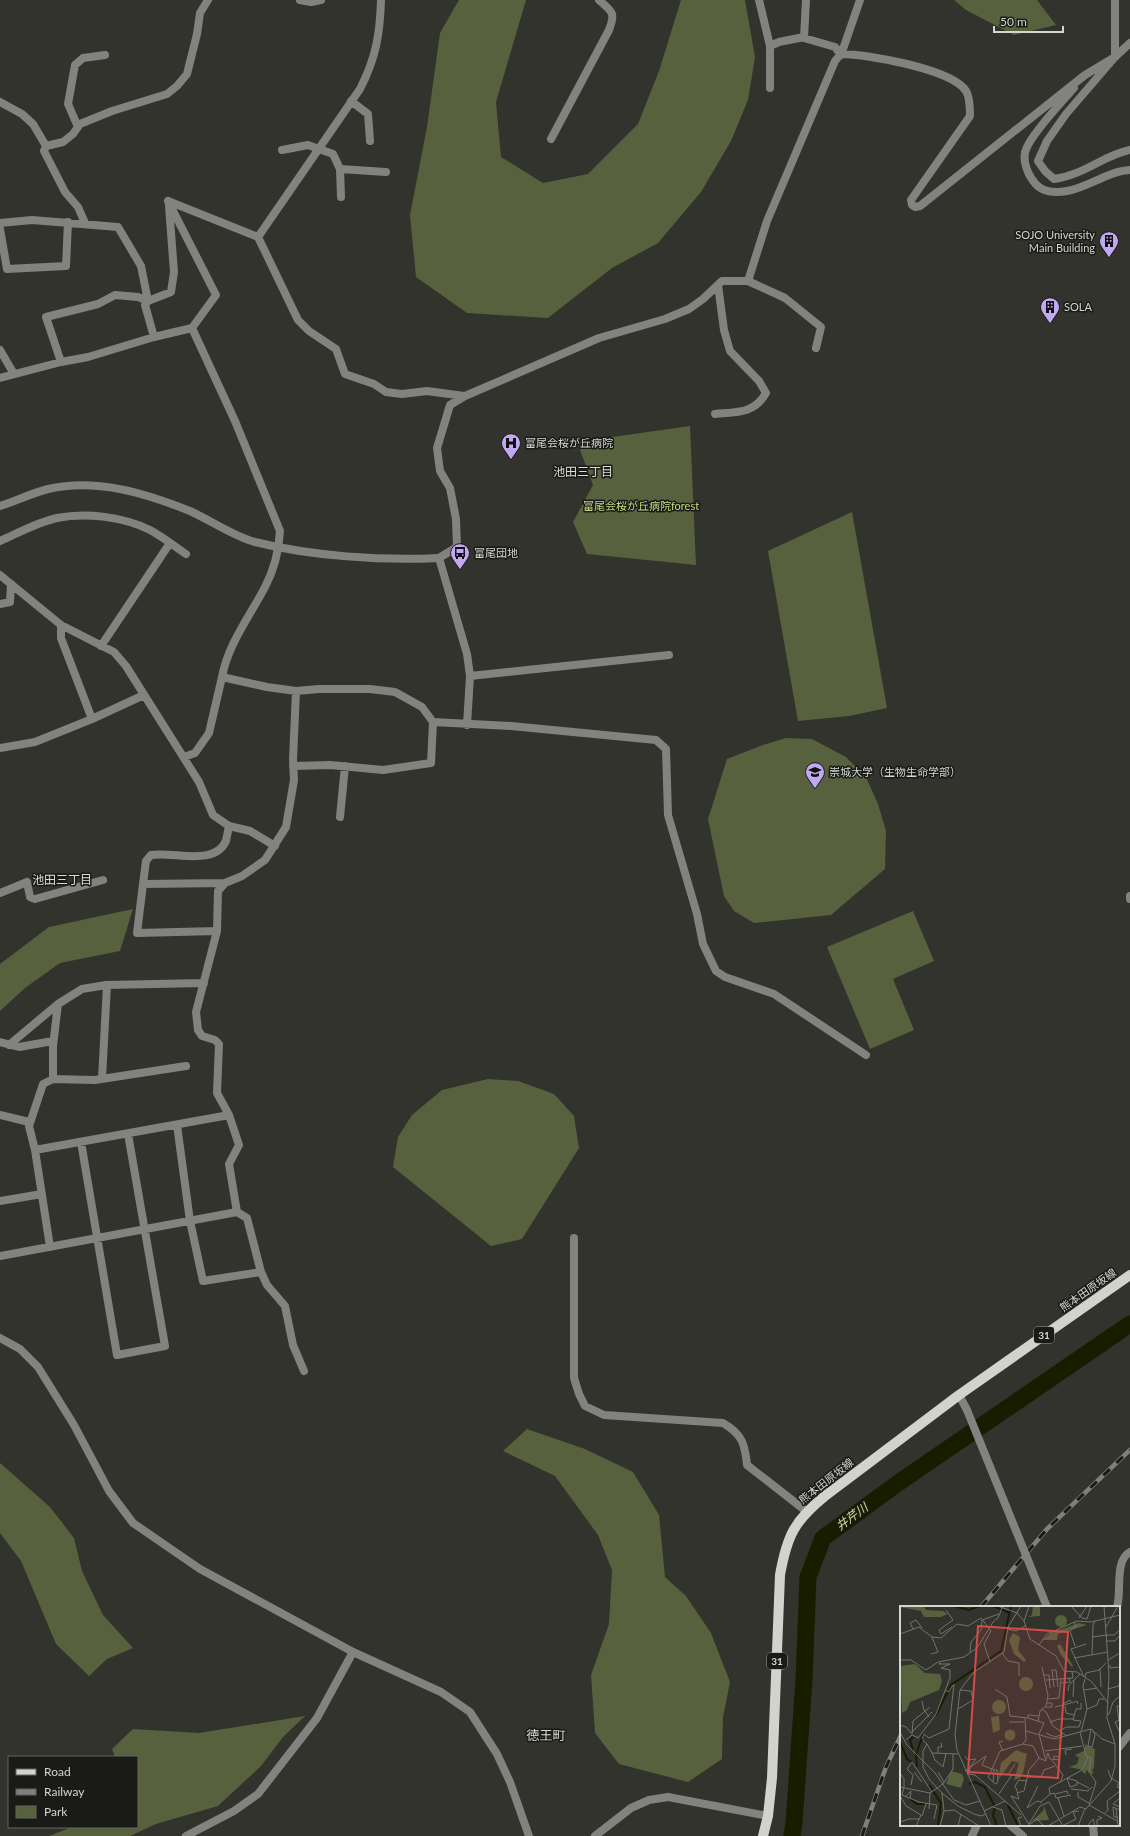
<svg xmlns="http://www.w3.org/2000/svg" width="1130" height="1836" font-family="Lato,'Noto Sans JP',sans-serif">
	<rect width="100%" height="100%" fill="#31332c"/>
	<path fill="#58613d" d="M459,0h67l-30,102 5,55 42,26 45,-9 50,-50 21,-53 22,-71h64l10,57 -7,43 -17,41 -30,51 -43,51 -46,25 -64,50 -81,-5 -51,-36 -6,-62 17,-88 13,-94z
		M954,0h83l19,25 -42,10 -48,-25z
		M690,426l6,139 -109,-11 -14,-32 20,-37 -16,-43z
		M852,512l35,196 -38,8 -51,5 -30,-170z
		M786,738l26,1 34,18 20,20 12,27 8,27 -1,38 -54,46 -77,8 -20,-12 -10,-15 -16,-77 19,-60 36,-14z
		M133,909l-13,42 -60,12 -35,25 -25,23v-47l49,-37z
		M913,911l21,50 -41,18 21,51 -44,19 -43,-102z
		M488,1079l30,2 36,13 20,22 5,32 -57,91 -31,7 -98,-79 5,-30 14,-22 30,-25z
		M527,1429l58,20 48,23 26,43 6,62 21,19 25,37 19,49 -7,35 -1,42 -34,23 -69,-18 -24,-31 -4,-58 18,-51 3,-54 -14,-35 -43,-59 -52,-25z
		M0,1463l50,44 24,31 8,33 21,44 30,33 -26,11 -18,17 -33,-32 -35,-83 -21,-28z
		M305,1716l-22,21 -22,29 -43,40 -62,18 -26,12h-81l23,-9h65v-70h-22l-3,-8 21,-20 66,4z"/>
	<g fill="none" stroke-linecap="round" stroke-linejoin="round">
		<path stroke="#181d00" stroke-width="17" d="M792,1836l2,-13 10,-143 4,-103 15,-39 78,-57 229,-157"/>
		<path stroke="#82837f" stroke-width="8" d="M300,0l11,2 10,-2
			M759,0l11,46 9,-4 25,-5
			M806,0l-2,38 31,9 6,8
			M1115,0v57l-49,57 -19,27 -9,20 7,10 9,8c30,-4 50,-24 76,-29
			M770,46v42
			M841,55l19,-55
			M1074,88c-13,15 -39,42 -47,59 -6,11 0,26 7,35 7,10 21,11 33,9 22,-4 41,-20 63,-21
			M351,101l17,13 2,27
			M0,102l22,12 11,10 13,22
			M78,127l-10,-23 7,-39 8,-7 22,-3
			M551,139l58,-109c7,-18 3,-18 -10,-30
			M46,146l17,-4 10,-8 7,-10 32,-13 55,-17 10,-8 10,-12 10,-40 3,-21 8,-13
			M46,146l-2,5 21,41 13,15 7,16
			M282,150l26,-5 25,9 7,15 1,28
			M340,169l46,3
			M168,201l90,36 40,83 11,11 27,18 9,25 29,10 12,8 16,2 25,-3 37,5
			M0,223l32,-3 86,7 23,39 7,35 23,-9 3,-20 -5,-66
			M0,229l7,40 59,-3 2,-44
			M258,237l102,-148c16,-31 20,-55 21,-89
			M748,281l19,-60 68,-160 6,-7c26,0 111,15 125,37 4,6 4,17 4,25l-59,84 1,5 3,2 5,-1 165,-131 30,-18 15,-14
			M192,328l43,93 45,110c-1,18 -6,39 -15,56 -15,29 -37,57 -43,90l45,10 29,4 23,-2h51l25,3 27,15 11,15
			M0,350l14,24
			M61,362l-15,-45 52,-13 17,-9 23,2 10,4 -3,4 9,32
			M0,378l61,-16 27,-5 66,-20 38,-9 24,-33 -48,-94
			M715,414c22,-2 39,0 51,-21l-7,-12 -29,-30 -6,-21 -6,-45
			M0,541c18,-8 38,-19 57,-23 29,-6 67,-1 93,12 13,7 24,16 36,24
			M0,575l61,50 53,27 12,14 73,116 14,33 16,11 21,5 25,15
			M0,604l10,-2 1,-18
			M61,625v13l31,81
			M101,646l69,-103
			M470,676l199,-21
			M467,725l3,-49 -3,-22 -28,-96 18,-11 -1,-28 -6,-31 -10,-17 -3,-23 13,-43 15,-9 134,-58 66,-19 24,-10 14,-10 19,-18h26l37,17 36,29 -5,21
			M0,748l35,-6 57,-23 52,-24
			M184,757l11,-4 14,-20 13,-56
			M293,766l37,-1 53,5 48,-7 2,-41 78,4 145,14 10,9 2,66 29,99 6,30 13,27 9,6 49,17 92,61
			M340,817l5,-51
			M143,884l3,-23 5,-6c22,-4 63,12 75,-14 1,-5 2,-10 3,-15
			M0,893l27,-11 3,15 5,2 68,-19
			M1130,896v3
			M217,931l-80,2 6,-49 82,-1
			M0,1042l19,5 34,-6
			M9,1045l49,-41
			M53,1079v-33l5,-42 24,-15 24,-4 98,-2
			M102,1079l5,-94
			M0,1115l29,7
			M177,1125l13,96 13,60 58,-9
			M81,1142l36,213 48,-9 -37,-212
			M35,1150l194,-35
			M0,1201l42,-7
			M237,1212l-8,-48 10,-19 -10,-30 -12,-22 2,-49 -4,-4 -13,-4 -4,-6 -2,-18 21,-81 1,-40 7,-8 17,-7 23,-16 21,-33 8,-47 -1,-20 3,-69
			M574,1238v140l5,16 6,12 19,9 119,8c19,11 22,21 24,42l59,46
			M50,1247l-15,-97 -6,-24 14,-42 10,-5 42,1 91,-14
			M0,1256l237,-44 10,6 14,54 6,13 18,21 8,39 11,26
			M0,1338l20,11 18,18 36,58 35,66 24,32 67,46 153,83 88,40 29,20 27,42 13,28 19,54
			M1117,1607c5,-16 -3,-46 13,-55
			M1119,1747l11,-14
			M1093,1825l1,11
			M595,1836l36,-28 18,-8 19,-3 100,19
			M972,1836l5,-11"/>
		<path stroke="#82837f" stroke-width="8" d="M0,506c16,-5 32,-13 48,-17 48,-11 97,4 142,22 20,9 45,26 65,31 56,14 127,19 184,16
			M959,1395l8,15
			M1010,1825l13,11
			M186,1836l48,-25 24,-17 59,-76 36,-66"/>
		<path stroke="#d1d3cc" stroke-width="10" d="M763,1836l5,-20 4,-38 8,-203c7,-39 14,-54 45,-79l134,-101 171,-120"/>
		<g stroke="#7e807a" stroke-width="4.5">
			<path id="rail" d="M981,1607l66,-78 83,-79
				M862,1836l24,-69 15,-32"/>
		</g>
		<use href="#rail" stroke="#1a1a17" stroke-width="3" stroke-dasharray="9" stroke-linecap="butt"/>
		<path stroke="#82837f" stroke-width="8" d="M967,1410l80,197"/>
	</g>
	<defs>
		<g id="building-pin" transform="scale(1)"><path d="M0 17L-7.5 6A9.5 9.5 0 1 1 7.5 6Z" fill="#c1a8f3" stroke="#1a1a17"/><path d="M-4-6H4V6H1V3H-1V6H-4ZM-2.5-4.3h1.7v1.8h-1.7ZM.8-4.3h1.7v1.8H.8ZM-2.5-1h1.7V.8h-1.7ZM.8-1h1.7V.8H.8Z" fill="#111"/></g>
		<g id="hospital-pin" transform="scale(1)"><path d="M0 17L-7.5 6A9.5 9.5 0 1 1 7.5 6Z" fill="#c1a8f3" stroke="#1a1a17"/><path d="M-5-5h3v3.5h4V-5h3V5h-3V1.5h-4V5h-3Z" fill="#111"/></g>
		<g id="bus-pin" transform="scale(1)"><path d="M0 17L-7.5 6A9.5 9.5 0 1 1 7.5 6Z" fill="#c1a8f3" stroke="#1a1a17"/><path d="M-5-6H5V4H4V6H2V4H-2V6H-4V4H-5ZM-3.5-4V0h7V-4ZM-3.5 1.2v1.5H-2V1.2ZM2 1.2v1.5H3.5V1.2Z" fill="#111"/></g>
		<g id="university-pin" transform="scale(1)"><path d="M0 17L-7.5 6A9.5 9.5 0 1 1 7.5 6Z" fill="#c1a8f3" stroke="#1a1a17"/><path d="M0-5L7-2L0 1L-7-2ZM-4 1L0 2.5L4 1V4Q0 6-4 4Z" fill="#111"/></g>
	</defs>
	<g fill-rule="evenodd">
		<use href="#building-pin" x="1109" y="241"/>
		<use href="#building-pin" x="1050" y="307"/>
		<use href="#hospital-pin" x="511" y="443"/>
		<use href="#bus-pin" x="460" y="553"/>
		<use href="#university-pin" x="815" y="772"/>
	</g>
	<g text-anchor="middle" stroke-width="3" stroke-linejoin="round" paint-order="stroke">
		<g fill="#1a1a17" stroke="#9c9e99" stroke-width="1">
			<rect x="1034" y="1327" width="20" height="16" rx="3"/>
			<rect x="767" y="1653" width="20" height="16" rx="3"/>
		</g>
		<g font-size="10" font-weight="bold" fill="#d4d6d1">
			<text x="1044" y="1339">31</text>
			<text x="777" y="1665">31</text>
		</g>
		<g font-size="11" fill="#d4d6d1" stroke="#1a1a17" text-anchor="start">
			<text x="1095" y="239" text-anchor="end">SOJO University<tspan x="1095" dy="13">Main Building</tspan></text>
			<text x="1064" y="311">SOLA</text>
			<text x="525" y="447">富尾会桜が丘病院</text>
			<text x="474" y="557">富尾団地</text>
			<text x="829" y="776">崇城大学（生物生命学部）</text>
		</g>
		<g font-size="11" fill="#c7db82" stroke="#1a1a17">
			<text x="641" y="510">富尾会桜が丘病院forest</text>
		</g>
		<g font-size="11" fill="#d4d6d1" stroke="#1a1a17">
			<text transform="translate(1088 1290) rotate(-35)" y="4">熊本田原坂線</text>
			<text transform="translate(826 1481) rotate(-38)" y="4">熊本田原坂線</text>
		</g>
		<g font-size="12" fill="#dcded5" stroke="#1a1a17">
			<text x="583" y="476">池田三丁目</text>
			<text x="62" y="884">池田三丁目</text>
		</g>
		<g font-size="12" font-style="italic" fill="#cee289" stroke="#1a1a17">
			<text transform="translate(852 1517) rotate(-37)" y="4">井芹川</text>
		</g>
		<g font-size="13" fill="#dcded5" stroke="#1a1a17">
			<text x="546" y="1740">徳王町</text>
		</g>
	</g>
	<g transform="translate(900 1606)">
		<rect width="220" height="220" fill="#31332c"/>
		<path d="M23,0l3,4 17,1 5,3 -7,3h-17l-3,-6 -21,-4zM133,0h7v10l-12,1 4,-2zM155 15a6 6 0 1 1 12 0a6 6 0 1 1-12 0ZM179,17l8,2 -29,9 -1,6h-14l8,-7zM113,27l7,4 -2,13 8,10 -2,2 -10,-8 -5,-14zM160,38l13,22 -1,1 -11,-12 -4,-9zM15,58l10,9 15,1 2,7 -3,9 -29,12 -3,8 -5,3 -2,-47zM119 78a7 7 0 1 1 14 0a7 7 0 1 1-14 0ZM92 101a7 7 0 1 1 14 0a7 7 0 1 1-14 0ZM99,110l1,14 -7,3 -2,-16zM104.5 129a5.5 5.5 0 1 1 11 0a5.5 5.5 0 1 1-11 0ZM186,136v3l9,4 -1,18 -2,4 2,2 -3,1 -4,-4 -2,4 -3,-2 1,-2 -14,-3 8,-3 2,-6 -4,-3 9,-4zM116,144l11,4 -4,19 -3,5 -6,2 5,-17 -7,-2 -14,19 3,-17zM51,165l11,3 2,5 -3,9 -15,-4zM144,200l5,14 -17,1 11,-10z" fill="#58613d"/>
		<path fill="none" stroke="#181d00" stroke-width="2" d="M53,0l16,4 11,-4M93,0l17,7M36,109l15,-30 50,-34 10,-45M13,131l-3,3 3,10M0,136l7,17 6,4M17,161l-1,-12 7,-21M69,178l6,-2 10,5 10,20 -2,8 4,11M29,179l12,18 -3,23M10,193l7,5h8M108,199l10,21"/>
		<path fill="none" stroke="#72746e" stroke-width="1" d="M98,0l19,7 7,8 6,18 26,17 8,15 13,1 15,10 16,21M171,0l11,12 5,1 4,-13M46,4l7,10 -14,10 2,4 11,-7M179,12l8,-12M124,15l5,-15M206,21l12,-21M13,23l-3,-6 6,-3 6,8M107,23l9,2 9,-5M0,28l19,-7 13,10 9,1 16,-14 11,2 13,-8 10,13 -7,13 6,18M207,29h7l6,-5M192,31l15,-2M207,35h8l5,-6M139,39l8,-11 30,-13 14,1 29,-7M175,40l-5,-15 5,-4v-5M70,46l1,-10 10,-12 1,-10 17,-6M102,47l6,8 11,2v13M31,48l7,-2 -6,-15M192,49l1,-30 2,-4M174,52l34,-6M0,54h11l15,10 12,-8 26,-5 13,-9 16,-26 5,-4 4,-10M208,54l12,-7M210,59v3l10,-1M200,62l1,19M144,69h5l1,13M184,71l-13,-28 15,-5M185,71l1,-4 13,-3 7,-7M146,74l27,-2 -1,-7M161,77l9,-1 -1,-4M154,81l-2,-17h4l2,17M95,83l12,8 3,19 18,2v-3l11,1M208,83l11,-3 1,-8M45,84l3,2 5,-7M184,84l13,-2M168,85l1,-6 11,-11M173,91l1,-17M147,93l12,-1 2,-19M22,95l2,9 5,7M163,98l7,-4 2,3 5,-2 1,3M165,100l1,7 8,2M145,101h7v-4h-6M155,101l16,-4M58,103l15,-9 -2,-9 -11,-1M141,103l5,3 7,14 14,10M187,103l10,-4 2,-6h5M207,108h2l4,-12 7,-6M128,112l16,5 -5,11 7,27M173,114l3,-11h5v-6M220,114l-5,2 5,11M138,115l2,-10 6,-5 2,-10 -6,-29M219,115l-2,-15h3M109,116h15M150,116l9,-3h14M0,119l6,2 6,7M191,123l-3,17 4,1 3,-12 -2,-4M126,125l28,8 37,-10 11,10 13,5M160,125l6,-4h13l2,-6 -8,-1M0,126l7,13 28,28 19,27 12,5 14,-4M12,126l20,-20M180,126l6,24 5,2 -2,14 7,10 -7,23 28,16M181,126l6,-23 -4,-23 2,-7M146,127l9,4 8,-3M12,128l1,-13 17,-14M18,132l18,-24 14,-36v-8l-9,-2 9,-4h-11l2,-1M22,133l2,-5 5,4 20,-9 5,-45M6,134l6,-5 7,3M23,134l4,4 -4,7v16l6,12 13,14 2,18 -4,15M27,138l5,9 26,1M123,138l3,-4 -1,-22M103,145l-4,-9 4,-1M145,145l37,-5M32,147l3,7 8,7M38,147v-6h4l-1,-4M166,149l-1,-5 7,-1M65,150l3,4 8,-1 -6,8 -1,7M146,153l2,-6 2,6 10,1M152,154l11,15 -3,8M154,154v-4l5,1v3M12,156l20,30M43,161l3,-14M92,163l2,1 -1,12 -5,-5zM208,164l3,8 8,5 -2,4 3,1M65,165l21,-15 -4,9 10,4 8,-18 23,-7 10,2 6,12 7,3M14,166l8,10M38,166l6,10 2,-2M0,167l4,6v8M67,168l8,1 46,40M128,171h13l3,-7 11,-4M167,172l10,3v4l-7,2zM93,176l3,2 2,-2 -1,-12h-3M177,176l12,6M43,178l10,-15v-15M11,179l2,-10 -6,-6 5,-7M138,180l-11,22 10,-7 4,1M0,181l30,6 13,-9M4,181l-2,8 17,7 18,3 -3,14M171,183l17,2 4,-4M178,186v5l11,6M42,187l16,13 16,8 7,2 5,-2M118,187l-3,-7 4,-6 8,1M99,188l12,-18 -2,-3 6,-9M150,188l-1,-6 33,-18 6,-13M155,188l12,-3 1,3M0,190l6,10 15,9 -5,11M6,190l5,-5 -1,7M158,192l6,18M220,192l-7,6 7,3M140,197l10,-9 4,-1 2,5 15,-3M93,201l9,3 4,16M216,202l2,18M29,203l1,-16M44,205l10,-1 25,16M84,205l21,-10M205,207l3,-3 -1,-9 13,-10M22,210l4,-12M218,211h-4l-1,-10 7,3M0,216l9,-3h10M129,218l11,-18 9,-4 14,24M130,218l7,-5 7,7M58,220l3,-12M91,220l-34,-76 -2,-15 5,-45 13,-17 31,-21 4,-25 13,-21M121,220l-3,-8 4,-1M130,220l-19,-30 8,3 -2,-6 7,-2 5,-21 10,-12M148,220l32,-19 6,2M162,220l14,-7 -3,-7 6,-1M178,220l6,-15 27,-30 4,-15v-22l-8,-26 2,-44 -5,-68M187,220l6,-7 2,7M197,220v-6l5,-2 -4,-2"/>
		<path fill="#d64b4a" fill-opacity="0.15" stroke="#d64b4a" stroke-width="2" d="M78,20l90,6 -10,146 -90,-6z"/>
		<rect width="220" height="220" fill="none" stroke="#d4d6d1" stroke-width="2"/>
	</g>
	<rect x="8" y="1756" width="130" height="72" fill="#1a1a17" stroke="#646561"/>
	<rect x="16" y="1769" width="20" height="6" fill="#d1d3cc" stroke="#646561"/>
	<text x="44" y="1776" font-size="12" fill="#d4d6d1">Road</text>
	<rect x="16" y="1789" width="20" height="6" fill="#7e807a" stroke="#646561"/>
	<text x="44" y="1796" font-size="12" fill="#d4d6d1">Railway</text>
	<rect x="16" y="1806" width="20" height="12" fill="#58613d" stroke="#646561"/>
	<text x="44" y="1816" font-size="12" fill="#d4d6d1">Park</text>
	<path d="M994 26v6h69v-6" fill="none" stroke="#d4d6d1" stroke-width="2"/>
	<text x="1000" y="26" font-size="12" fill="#d4d6d1" stroke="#1a1a17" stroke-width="3" paint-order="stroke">50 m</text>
</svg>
